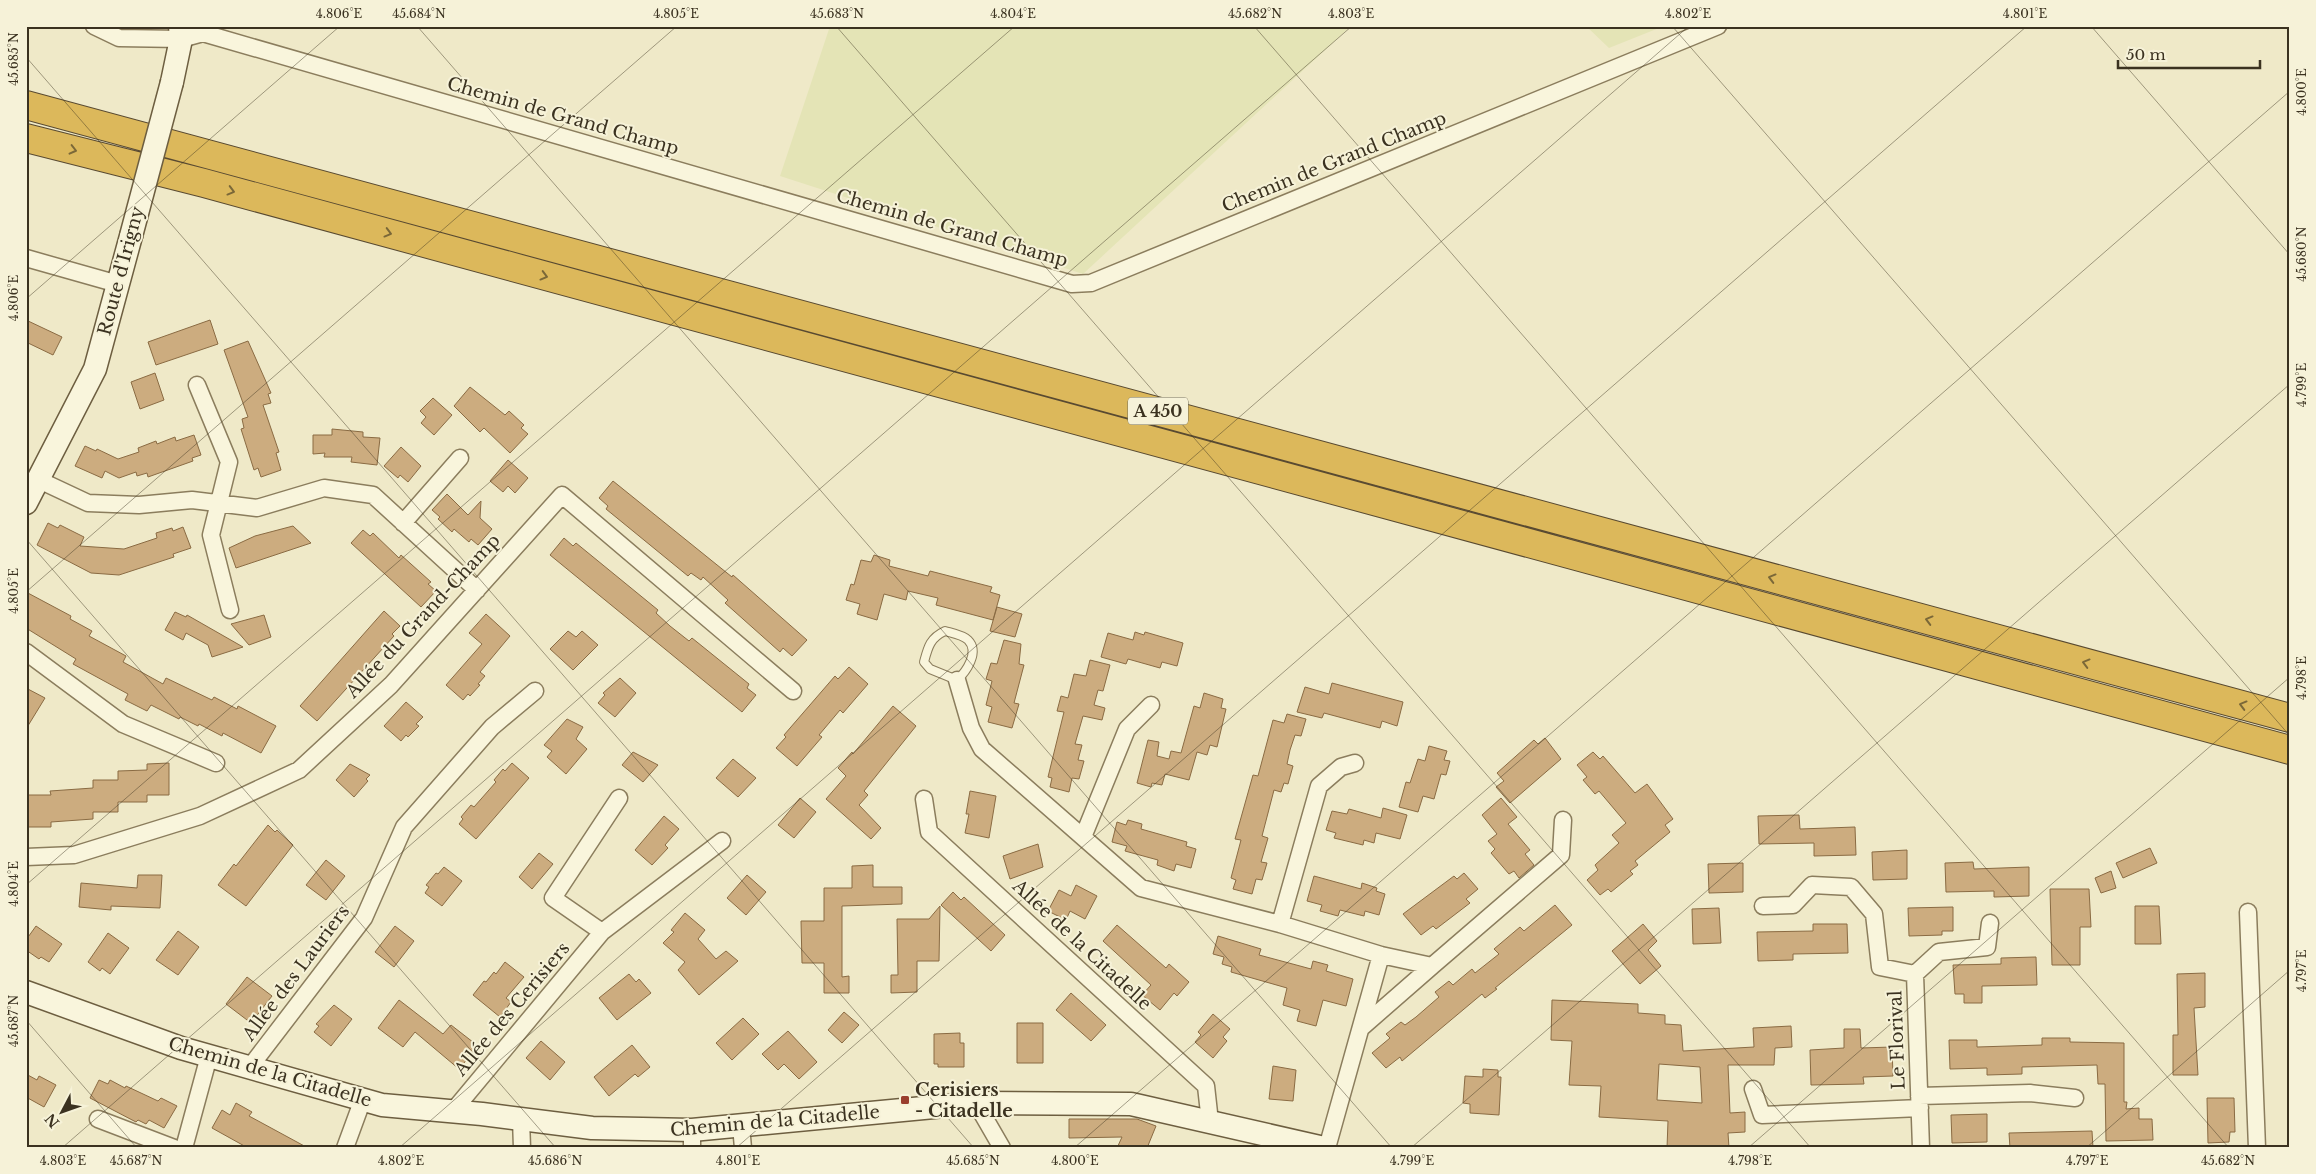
<svg xmlns="http://www.w3.org/2000/svg" width="2316" height="1174" font-family="'Libre Baskerville',serif">
	<rect width="100%" height="100%" fill="#efe9c8"/>
	<path fill="#e4e4b6" d="M830,26h521l-268,248 -303,-98z
		M1586,26h78l-55,22z"/>
	<path fill="#ccac7f" stroke="#8a6b43" fill-rule="evenodd" d="M26,320l36,17 -9,18 -27,-13z
		M210,320l8,24 -62,21 -8,-23z
		M248,341l23,52 -3,1 3,9 -8,2 16,47 -3,1 5,17 -20,7 -3,-9 -4,2 -13,-41 3,-1 -2,-9 6,-2 -24,-67z
		M155,373l9,27 -24,9 -9,-27z
		M470,387l35,28 4,-4 15,14 -3,3 7,6 -18,19 -26,-25 -4,4 -26,-26z
		M433,398l19,17 -18,20 -13,-12 5,-6 -6,-6z
		M332,429l31,3v5l17,1 -3,27 -26,-3 1,-5h-28l1,-4 -12,1v-19h19z
		M194,435l7,20 -9,3 1,3 -45,16 -1,-4 -10,3 -1,-4 -17,6 -14,-7 -3,7 -27,-12 10,-20 11,5 1,-2 21,10 21,-7 -1,-4 18,-7 1,3 18,-7 1,4z
		M401,447l20,19 -13,16 -8,-7 -2,3 -14,-12z
		M508,460l20,18 -13,15 -7,-7 -5,6 -13,-11z
		M613,481l119,96 1,-2 74,65 -15,16 -9,-8 -3,4 -55,-49 3,-3 -25,-23 -2,3 -10,-7 -3,3 -82,-67 2,-3 -9,-8z
		M447,494l21,21 13,-14 -1,17 12,11 -14,16 -7,-6 -2,3 -15,-13 -2,3 -14,-13 2,-2 -8,-7z
		M48,523l10,5 2,-3 24,12 -4,9 44,3 33,-11 -1,-5 16,-5 1,3 10,-4 8,21 -18,6 1,3 -55,18 -28,-2 -54,-28z
		M293,526l18,17 -75,25 -7,-20 26,-12z
		M363,530l7,6 3,-3 26,25 2,-3 30,27 -3,2 8,7 -15,16 -70,-64z
		M564,538l9,8 3,-3 82,67 -2,3 14,13 19,15 3,-3 57,46 -2,4 9,7 -14,17 -192,-157z
		M874,555l16,5 -1,6 39,10 2,-5 62,16 -2,5 10,3 -7,25 -57,-15 2,-7 -30,-7 -2,9 -22,-6 -7,26 -20,-6 3,-10 -14,-4 5,-16 3,1 7,-25 10,2z
		M26,592l45,24 -1,3 22,12 -3,5 37,20 -3,6 40,22 3,-6 46,22 2,-3 23,12 1,-3 38,20 -15,27 -38,-20 -1,3 -23,-12 -1,2 -18,-9 -1,2 -28,-14 -4,6 -22,-11 3,-6 -55,-30 3,-5 -50,-31z
		M997,607l25,7 -7,23 -25,-6z
		M384,611l16,15 -8,8 2,2 -77,85 -17,-15z
		M175,612l11,5 1,-2 56,32 -31,10 -4,-12 -22,-12 -3,7 -18,-10z
		M486,614l24,22 -30,36 5,4 -7,8 2,1 -10,11 -2,-2 -5,6 -17,-15 36,-41 -13,-11z
		M264,615l7,22 -22,8 -18,-21z
		M568,631l8,6 6,-6 16,14 -25,25 -23,-21z
		M1135,632l9,3 1,-3 38,11 -6,23 -15,-4 -2,6 -32,-9 -2,5 -25,-7 7,-24 25,7z
		M1004,640l17,4 -2,20 5,1 -10,38 5,1 -7,24 -24,-6 4,-15 -6,-2 6,-24 -6,-2 5,-16 6,1z
		M1090,660l20,5 -7,26 -5,-1 -4,15 11,3 -3,12 -19,-4 -8,28 7,1 -4,15 6,1 -5,18 -7,-1 -3,14 -19,-5 2,-9 -4,-1 16,-65 -7,-1 4,-15 7,2 6,-24 12,2z
		M849,667l19,17 -25,29 -3,-3 -21,25 3,2 -25,29 -21,-18 10,-11 -2,-2 51,-59 3,3z
		M620,678l16,15 -21,24 -17,-14 7,-8 -2,-2z
		M1332,683l71,19 -6,24 -15,-5 -2,7 -56,-15 -2,5 -25,-6 8,-25 24,7z
		M26,688l19,10 -19,31z
		M1204,693l19,6 -2,9 5,1 -9,38 -7,-2 -3,10 -10,-3 -8,28 -24,-6 -3,11 -10,-2 -1,4 -14,-4 11,-43 11,2 -2,14 12,3 2,-8 10,2 13,-47 6,2z
		M406,702l17,15 -7,7 3,2 -11,11 -2,-2 -5,6 -17,-15z
		M893,706l23,20 -52,65 4,4 -9,10 22,23 -10,11 -45,-40 20,-23 -8,-8 14,-16 1,2z
		M1287,714l19,5 -5,17 -6,-1 -5,15 -3,14 6,2 -5,18 -4,-1 -3,9 -7,-2 -12,46 6,2 -7,24 6,1 -5,17 -6,-1 -4,15 -19,-5 3,-9 -5,-2 10,-38 -6,-1 18,-64 5,1 15,-56 11,3z
		M567,719l16,8 -7,12 11,10 -21,25 -19,-17 5,-6 -8,-6z
		M1545,738l16,21 -51,44 -14,-16 8,-6 -7,-8 37,-33 4,4z
		M1429,746l18,5 -3,9 6,1 -4,14 -5,-1 -7,25 -11,-3 -5,16 -19,-5 7,-25 4,1 8,-24 7,2z
		M633,752l25,13 -15,17 -21,-17z
		M1593,752l7,7 3,-3 32,37 12,-9 26,35 -8,6 5,7 -35,29 3,4 -8,6 3,3 -22,18 -3,-3 -8,6 -13,-15 11,-10 -3,-5 24,-22 -7,-8 14,-12 -27,-32 -4,3 -12,-14 4,-3 -10,-12z
		M733,759l23,19 -18,19 -22,-19z
		M169,763v32h-22v7h-29v10h-25v7l-42,3v5h-25v-32h25l-1,-4 43,-3v-8h25v-9l29,-1v-6z
		M512,763l17,15 -53,61 -17,-15 4,-5 -2,-2 10,-12 3,2 22,-25 -2,-2 9,-11 2,2z
		M350,764l20,11 -4,4 2,2 -14,16 -18,-17z
		M970,791l26,5 -7,42 -24,-5 4,-19h-3z
		M800,798l16,14 -22,26 -16,-13z
		M1501,798l16,19 -9,7 22,26 -5,4 9,11 -15,13 -5,-7 -5,3 -18,-21 4,-4 -7,-8 9,-7 -15,-19z
		M1383,808l24,7 -7,24 -24,-6 -2,10 -10,-3 -1,5 -29,-7 2,-5 -10,-3 6,-19 15,3 2,-5 32,9z
		M1799,815l1,14 55,-2 1,28 -42,1v-13l-55,1 -1,-28z
		M664,816l15,13 -14,16 3,3 -16,17 -17,-15z
		M1128,820l14,4 -1,5 46,13 -1,4 10,3 -5,19 -15,-4 -2,7 -17,-6 1,-5 -33,-9 2,-5 -15,-4 5,-20 9,3z
		M268,825l7,7 2,-2 16,15 -47,61 -28,-21 16,-21 2,2z
		M1038,844l5,23 -33,12 -7,-23z
		M2150,848l7,15 -34,15 -7,-15z
		M1907,850v29l-34,1 -1,-28z
		M539,853l14,11 -21,25 -13,-12z
		M326,860l19,16 -19,24 -20,-15z
		M1973,862l1,7 55,-2v29l-35,1v-6l-48,1 -1,-29z
		M1743,863v29l-34,1 -1,-29z
		M873,865v22h29v17l-60,2v71l7,-1v17h-25v-30h-22l-1,-42h23v-33h28v-22z
		M444,867l18,14 -20,25 -17,-13 4,-6 -3,-2 10,-12 2,1z
		M2111,871l5,17 -15,5 -6,-15z
		M1464,873l14,16 -12,10 4,4 -34,26 -3,-3 -12,9 -18,-21 51,-38 3,3z
		M138,875h24l-2,33 -49,-2v4l-32,-3 2,-24 56,5z
		M747,875l19,17 -20,23 -19,-17z
		M1314,876l47,13 1,-6 15,5 -1,3 9,3 -6,21 -14,-4 -1,5 -24,-6 -2,6 -18,-5 2,-6 -15,-4z
		M1076,885l21,11 -12,23 -15,-8 -4,9 -18,-9 11,-21 12,6z
		M2050,889h39l2,38h-11v38h-28z
		M953,892l8,8 3,-3 41,38 -14,16 -50,-46z
		M1555,905l17,20 -77,63 2,1 -12,9 -3,-4 -80,67 -2,-4 -14,11 -14,-15 18,-15 -4,-4 15,-12 4,3 11,-8 23,-20 -4,-5 14,-11 4,4 19,-16 3,4 24,-19 -5,-5 26,-22 4,4z
		M940,906l-1,55h-22v31l-26,1v-18h7l-1,-56h32z
		M2135,906h24l2,38h-26z
		M1953,907v24h-11v4l-33,1 -1,-28z
		M1719,908l2,35 -28,1 -1,-35z
		M685,913l20,17 -7,9 18,20 10,-8 12,10 -39,34 -21,-25 7,-8 -22,-19 11,-11 -3,-2z
		M1643,924l14,17 -9,9 13,16 -21,18 -28,-33z
		M1813,924h34l1,29 -55,1v6l-35,1 -1,-29 56,-1z
		M1117,925l49,43 3,-4 20,18 -12,14 -3,-3 -14,17 -18,-15 9,-10 -48,-44z
		M36,926l26,18 -13,18 -8,-5 -2,2 -13,-9v-10z
		M395,926l19,15 -20,26 -19,-15z
		M178,931l21,16 -21,28 -22,-15z
		M108,933l21,15 -19,26 -8,-6 -2,3 -12,-9z
		M1218,936l43,13 -2,6 41,11 11,3 2,-8 15,4 -2,6 27,8 -7,27 -23,-6 -7,26 -19,-5 3,-11 -17,-5 4,-17 -56,-16 1,-5 -10,-3 2,-7 -11,-3z
		M2036,957l1,28 -55,1v17h-18v-9h-9l-2,-29 48,-1v-6z
		M505,962l19,15 -18,21 5,4 -11,15 -27,-22 11,-14 2,1 8,-10 2,2z
		M2205,973v34l-11,1 4,67h-25v-40h5l-1,-61z
		M629,974l7,8 3,-3 12,14 -34,27 -18,-22z
		M247,977l25,19 -21,27 -25,-19z
		M1071,993l35,32 -15,16 -35,-31z
		M399,1000l44,34 8,-9 27,21 -19,23 -44,-37 -12,15 -25,-19z
		M1552,1000l86,4v9l27,2v9l16,1 2,26 71,-4 -1,-19 38,-2 1,21 -17,1 -1,17h-46l2,48 15,-1v20l-17,1 1,15h-62l1,-27 -69,-4 2,-31 -32,-1 3,-44 -21,-1zM1659,1064l41,3 2,36 -45,-3z
		M334,1005l18,14 -21,27 -17,-14 5,-6 -3,-2z
		M844,1012l15,13 -17,18 -14,-13z
		M1213,1014l17,15 -7,8 4,4 -14,17 -18,-16 6,-7 -3,-3z
		M743,1018l16,16 -27,26 -16,-17z
		M1017,1023h26v40h-26z
		M1844,1029h16l1,19 31,-1 1,29 -30,1 1,7 -53,1 -1,-35 34,-2z
		M788,1031l29,31 -18,17 -15,-15 -6,6 -16,-16z
		M960,1033v10h4v24h-26v-3h-4v-30z
		M2042,1038h28v4l54,1v59h3l-1,7 13,-1v11h13l1,21 -47,1 -1,-57h-7l-1,-19 -75,2v7l-35,1v-7l-37,1 -1,-29h28v7l65,-2z
		M541,1041l24,21 -15,18 -24,-22z
		M632,1045l18,22 -12,10 -3,-3 -26,22 -15,-19z
		M1273,1066l23,4 -3,31 -24,-2z
		M1483,1069l15,1v7h3l-2,38 -29,-2v-9l-7,-1 2,-27 18,1z
		M26,1074l11,6 2,-4 17,9 -12,22 -18,-10z
		M99,1080l9,4 2,-4 15,8 1,-2 32,15 3,-3 16,8 -13,22 -15,-8 -3,4 -8,-4 -2,2 -46,-24z
		M2207,1098h27l1,34h-5l-1,10 -21,1z
		M236,1103l16,9 -3,4 59,32h-60l-36,-20 10,-18 8,5z
		M1987,1114v28l-35,1 -1,-28z
		M1069,1119h68l19,7 -9,22h-30l5,-11 -53,1z
		M2092,1131l1,17h-83l-1,-15z"/>
	<g fill="none" stroke-linecap="round" stroke-linejoin="round">
		<g stroke="#8b7d5d" stroke-width="10">
			<path id="lane" d="M945,631c7,2 18,4 23,9 12,12 -2,32 -11,40l-27,-11 -6,-7c4,-15 6,-24 21,-31z"/>
		</g>
		<g stroke="#8b7d5d" stroke-width="19">
			<path id="street" d="M94,26l25,12 62,1 22,-6 869,251 19,-1 627,-257
				M26,258l92,26
				M197,385l32,77 -18,73 19,75
				M39,480l49,23 51,2 53,-5 65,8 67,-20 49,7 104,95
				M403,523l57,-65
				M26,652l97,72 93,39
				M957,680l14,48 11,21 159,139 139,36 101,31 51,11 129,-111 2,-35
				M924,799l5,33 277,254 4,36
				M1083,837l44,-108 24,-24
				M26,857l48,-2 126,-39 99,-46 92,-85 171,-190 231,196
				M1763,906l30,-1 19,-20 39,2 23,27 6,53 35,7
				M2248,912l9,236
				M1280,924l39,-138 22,-19 14,-4
				M602,932l-49,-34 66,-100
				M1361,1028l71,-62
				M250,1067l114,-149 40,-91 88,-100 43,-36
				M1753,1089l9,26 158,-7
				M1919,1096l111,-3 45,5
				M976,1103l26,45
				M453,1111l149,-179 120,-91
				M98,1119l76,29
				M521,1119l1,29
				M741,1126l2,22
				M184,1148l25,-92
				M345,1148l18,-49
				M692,1148v-18
				M1327,1148l54,-193
				M1921,1148l-6,-174 24,-22 48,-5 3,-24"/>
		</g>
		<g stroke="#6d5e40" stroke-width="25">
			<path id="secondary" d="M172,82l9,-43 -1,-13
				M26,503l69,-134 36,-133
				M26,992l155,56 201,57 100,9 110,14 100,2 284,-27 155,1 193,44"/>
		</g>
		<g stroke="#594a31" stroke-width="30">
			<path id="highway" d="M26,105l2264,613
				M26,138l178,45 2086,567"/>
		</g>
		<use href="#lane" stroke="#f9f5dc" stroke-width="8"/>
		<use href="#street" stroke="#f9f5dc" stroke-width="16"/>
		<use href="#secondary" stroke="#f9f5dc" stroke-width="22"/>
		<use href="#highway" stroke="#dcb85b" stroke-width="28"/>
		<g stroke="#6d5e40" stroke-width="25" stroke-linecap="butt">
			<path id="secondary-bridge" d="M131,236l41,-154"/>
		</g>
		<use href="#secondary-bridge" stroke="#f9f5dc" stroke-width="22"/>
	</g>
	<defs><path id="oneway-chevron" d="M-2-3.5L2.5 0L-2 3.5" fill="none" stroke-width="1.6" stroke-linecap="round" stroke-linejoin="round" transform="scale(1.25)"/></defs>
	<g stroke="#7b6838">
		<use href="#oneway-chevron" transform="translate(73 150) rotate(14)"/>
		<use href="#oneway-chevron" transform="translate(231 191) rotate(15)"/>
		<use href="#oneway-chevron" transform="translate(388 233) rotate(15)"/>
		<use href="#oneway-chevron" transform="translate(544 276) rotate(15)"/>
		<use href="#oneway-chevron" transform="translate(1772 578) rotate(-165)"/>
		<use href="#oneway-chevron" transform="translate(1929 620) rotate(-165)"/>
		<use href="#oneway-chevron" transform="translate(2086 663) rotate(-165)"/>
		<use href="#oneway-chevron" transform="translate(2243 705) rotate(-165)"/>
	</g>
	<path fill="none" stroke="#3b3220" stroke-width="1" stroke-opacity="0.45" d="M417,26l975,1122M836,26l975,1122M1254,26l975,1122M1672,26l618,710M2091,26l199,229M26,57l948,1091M26,299l314,-273M26,539l530,609M26,592l651,-566M26,885l989,-859M26,1020l111,128M62,1148l1290,-1122M399,1148l1290,-1122M736,1148l1291,-1122M1074,1148l1216,-1057M1411,1148l879,-764M1748,1148l542,-471M2086,1148l204,-178"/>
	<rect fill="#9a3e2d" stroke="#f6f2d8" stroke-width="2" x="900" y="1095" width="10" height="10" rx="2.5"/>
	<g text-anchor="middle" stroke-width="4" stroke-linejoin="round" paint-order="stroke">
		<rect fill="#f6f2d8" stroke="#736c57" stroke-width="1" x="1128" y="397.5" width="60" height="27" rx="4"/>
		<g font-size="16" font-weight="bold" fill="#3b3220">
			<text x="1158" y="417">A 450</text>
		</g>
		<g font-size="18" fill="#3b3220" stroke="#f6f2d8">
			<text transform="translate(563 116) rotate(16)" y="6">Chemin de Grand Champ</text>
			<text transform="translate(1334 162) rotate(-22)" y="6">Chemin de Grand Champ</text>
			<text transform="translate(952 228) rotate(16)" y="6">Chemin de Grand Champ</text>
			<text transform="translate(121 271) rotate(-75)" y="6">Route d'Irigny</text>
			<text transform="translate(423 616) rotate(-47)" y="6">Allée du Grand-Champ</text>
			<text transform="translate(1082 945) rotate(43)" y="6">Allée de la Citadelle</text>
			<text transform="translate(296 973) rotate(-53)" y="6">Allée des Lauriers</text>
			<text transform="translate(512 1009) rotate(-50)" y="6">Allée des Cerisiers</text>
			<text transform="translate(1897 1040) rotate(-92)" y="6">Le Florival</text>
			<text transform="translate(270 1072) rotate(16)" y="6">Chemin de la Citadelle</text>
			<text transform="translate(775 1121) rotate(-5)" y="6">Chemin de la Citadelle</text>
		</g>
		<g font-size="18" font-weight="bold" fill="#3b3220" stroke="#f6f2d8" text-anchor="start">
			<text x="915" y="1096">Cerisiers<tspan x="915" dy="21">- Citadelle</tspan></text>
		</g>
	</g>
	<rect width="2316" height="1174" fill="none" stroke="#f6f2d8" stroke-width="55"/>
	<g transform="translate(62 1112) rotate(229)" stroke="#f6f2d8" stroke-width="4" paint-order="stroke">
	<path d="M0-4L9 19L0 12L-9 19Z" fill="#3b3220"/>
	<text y="-8" font-size="14" font-weight="bold" text-anchor="middle" fill="#3b3220">N</text>
	</g>
	<path d="M2118 60v8h142v-8" fill="none" stroke="#3b3220" stroke-width="2.5"/>
	<text x="2126" y="60" font-size="15" fill="#3b3220" stroke="#f6f2d8" stroke-width="4" paint-order="stroke">50 m</text>
	<rect x="28" y="28" width="2260" height="1118" fill="none" stroke="#3b3220" stroke-width="2"/>
	<g font-size="12" text-anchor="middle" fill="#3b3220">
		<text x="339" y="18">4.806°E</text>
		<text x="419" y="18">45.684°N</text>
		<text x="676" y="18">4.805°E</text>
		<text x="837" y="18">45.683°N</text>
		<text x="1013" y="18">4.804°E</text>
		<text x="1255" y="18">45.682°N</text>
		<text x="1351" y="18">4.803°E</text>
		<text x="1688" y="18">4.802°E</text>
		<text x="2025" y="18">4.801°E</text>
		<text transform="translate(14 59) rotate(-90)" y="4">45.685°N</text>
		<text transform="translate(2302 92) rotate(-90)" y="4">4.800°E</text>
		<text transform="translate(2302 254) rotate(-90)" y="4">45.680°N</text>
		<text transform="translate(14 298) rotate(-90)" y="4">4.806°E</text>
		<text transform="translate(2302 385) rotate(-90)" y="4">4.799°E</text>
		<text transform="translate(14 591) rotate(-90)" y="4">4.805°E</text>
		<text transform="translate(2302 678) rotate(-90)" y="4">4.798°E</text>
		<text transform="translate(14 884) rotate(-90)" y="4">4.804°E</text>
		<text transform="translate(2302 971) rotate(-90)" y="4">4.797°E</text>
		<text transform="translate(14 1021) rotate(-90)" y="4">45.687°N</text>
		<text x="63" y="1165">4.803°E</text>
		<text x="136" y="1165">45.687°N</text>
		<text x="401" y="1165">4.802°E</text>
		<text x="555" y="1165">45.686°N</text>
		<text x="738" y="1165">4.801°E</text>
		<text x="973" y="1165">45.685°N</text>
		<text x="1075" y="1165">4.800°E</text>
		<text x="1412" y="1165">4.799°E</text>
		<text x="1750" y="1165">4.798°E</text>
		<text x="2087" y="1165">4.797°E</text>
		<text x="2228" y="1165">45.682°N</text>
	</g>
</svg>
